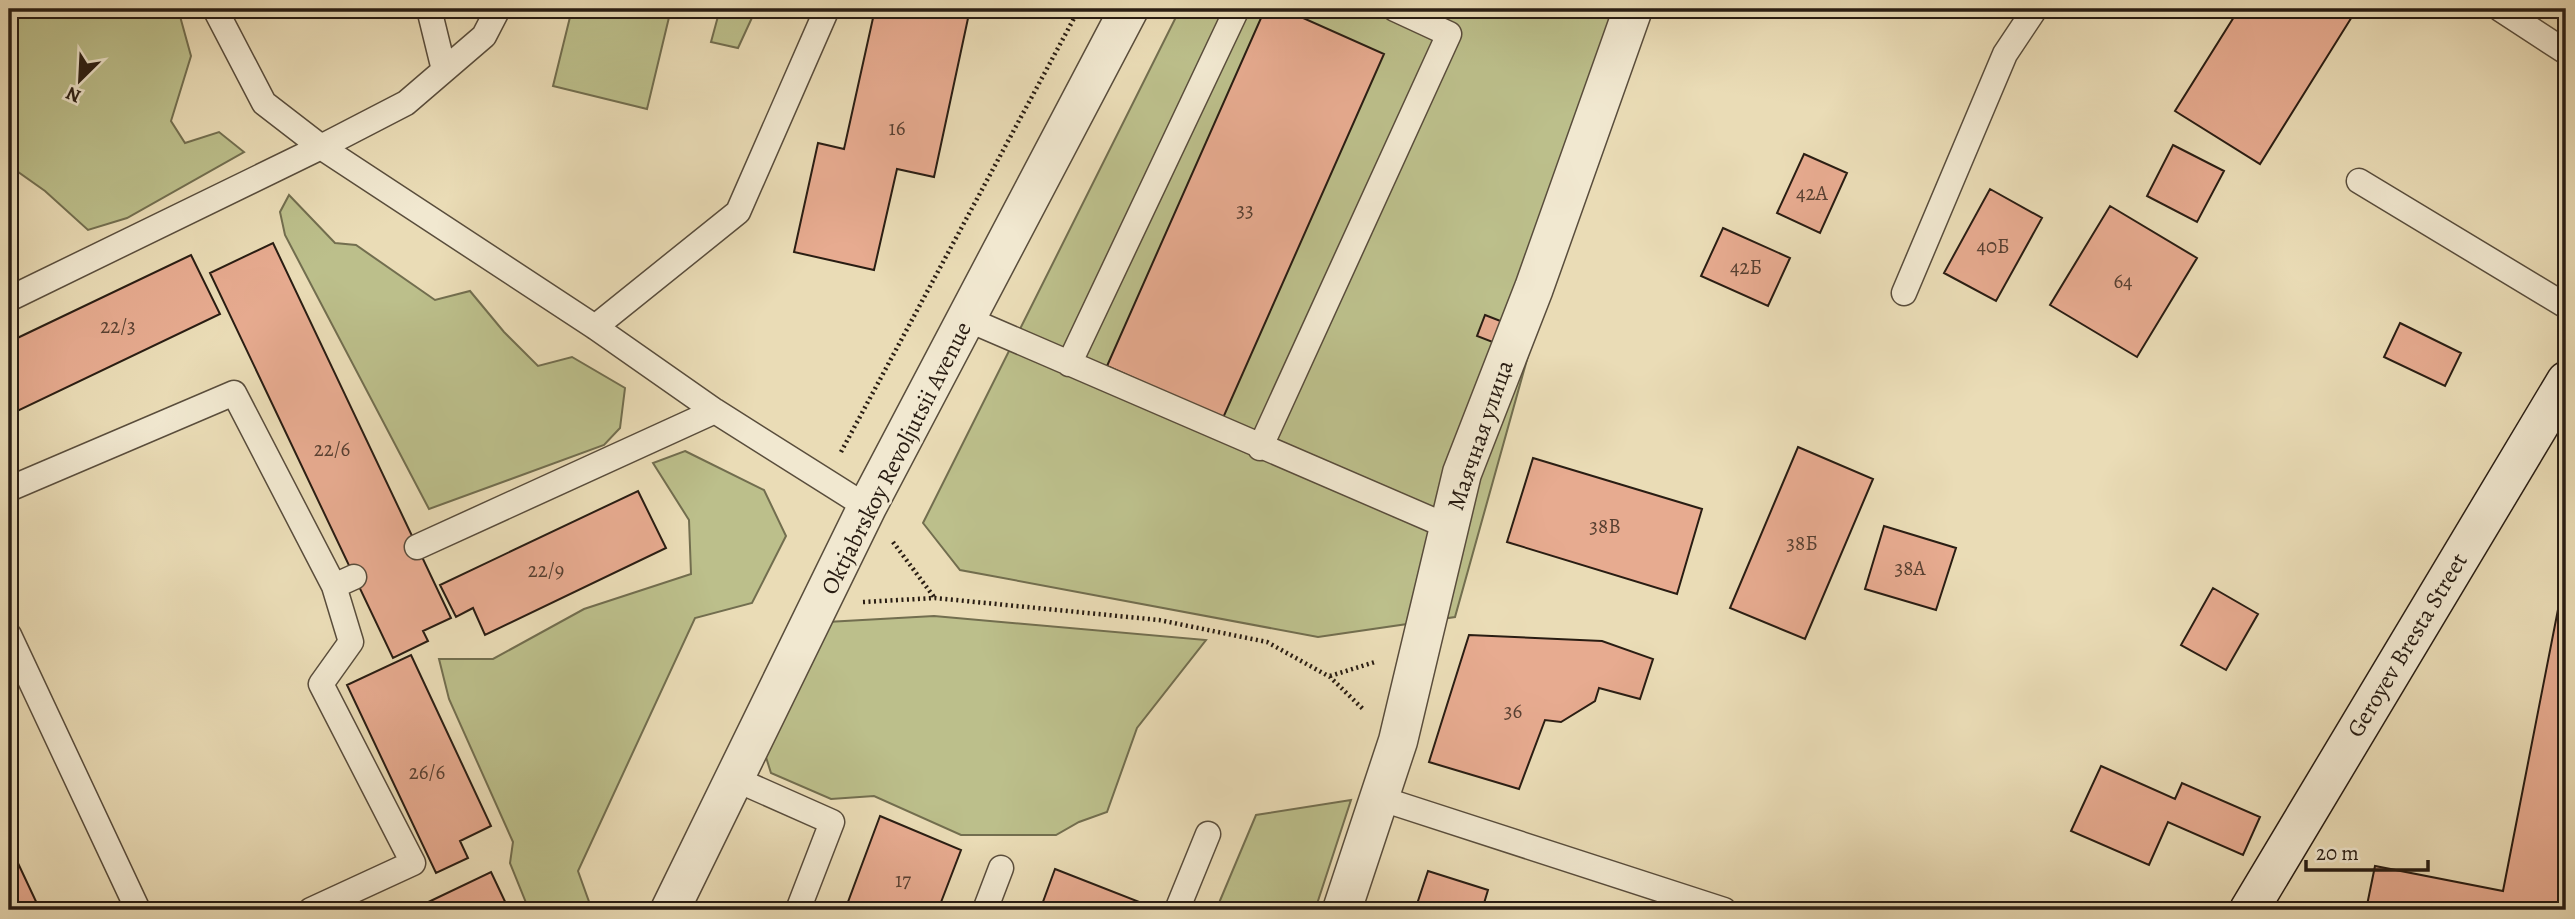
<svg xmlns="http://www.w3.org/2000/svg" width="2575" height="919" font-family="Alegreya,serif">
	<rect width="100%" height="100%" fill="#eadcb6"/>
	<filter id="stains"><feTurbulence type="fractalNoise" baseFrequency=".00286" numOctaves="4"/><feColorMatrix values="0 0 0 0 .2 0 0 0 0 .09 0 0 0 0 .02 0 0 0 .5 -.17"/></filter>
	<radialGradient id="worn" r=".72"><stop offset=".6" stop-color="#630" stop-opacity="0"/><stop offset="1" stop-color="#630" stop-opacity=".3"/></radialGradient>
	<path fill="#bcbf8b" stroke="#726e4f" stroke-width="2" d="M9,9h169l13,47 -20,65 14,22 34,-11 25,20 -117,66 -39,12 -43,-39 -34,-24 -2,3z
		M572,9h99l-24,100 -94,-23z
		M720,9h36l-18,39 -27,-6z
		M1180,9h445l-170,608 -137,20 -358,-67 -37,-47z
		M289,195l46,48 21,2 79,55 35,-9 34,41 34,34 34,-9 53,31 -5,40 -16,17 -175,64 -144,-274 -5,-23z
		M685,451l79,39 22,46 -34,67 -57,15 -117,253 14,39h-63l-19,-47 3,-21 -64,-143 -10,-40h54l91,-50 107,-35 -2,-54 -36,-57z
		M934,616l272,24 -69,88 -30,84 -28,10 -23,13h-95l-87,-39 -43,3 -60,-26 -6,-19 62,-132z
		M1351,800l-36,110h-99l40,-95z"/>
	<path fill="#e7ab90" stroke="#291d13" stroke-width="2" d="M875,9h95l-36,168 -37,-8 -23,101 -80,-18 24,-109 26,6z
		M1265,9h18l101,45 -161,364 -116,-52z
		M2239,9h110l6,3 -95,152 -85,-53z
		M2173,145l51,26 -27,51 -50,-26z
		M1804,154l43,19 -27,60 -43,-20z
		M1990,189l52,29 -46,83 -52,-28z
		M2110,206l87,52 -60,99 -87,-52z
		M1723,228l67,30 -22,48 -67,-30z
		M273,243l178,375 -28,13 5,10 -35,17 -183,-385z
		M191,255l29,59 -211,101v-73z
		M1485,315l31,12 -8,21 -31,-12z
		M2400,323l61,30 -16,33 -61,-29z
		M1798,447l75,32 -68,160 -75,-31z
		M1533,458l169,51 -25,85 -170,-52z
		M638,491l28,57 -181,87 -12,-27 -17,9 -16,-32z
		M1884,526l72,22 -20,62 -71,-21z
		M2213,588l45,26 -32,56 -45,-25z
		M2562,589l4,1v320h-200l9,-44 128,25z
		M1469,635l133,6 51,18 -13,40 -41,-11 -4,13 -34,21 -16,-2 -26,69 -90,-27z
		M411,655l80,171 -31,15 8,17 -32,15 -89,-188z
		M2101,766l74,33 7,-16 78,34 -17,38 -75,-33 -19,43 -78,-34z
		M880,816l81,34 -23,60h-93z
		M9,844l31,66h-31z
		M1055,869l87,34 -3,7h-99z
		M1428,871l60,19 -6,20h-67z
		M491,872l18,38h-99l10,-4z"/>
	<g fill="none" stroke-linecap="round" stroke-linejoin="round">
		<g stroke="#594d3c" stroke-width="27">
			<path id="lane" d="M215,9l49,94 57,44 85,-44 78,-67 14,-27
				M429,9l15,61
				M2500,9l66,43
				M2359,181l207,125
				M1904,293l101,-239 30,-45
				M9,299l312,-152 274,180 120,84 152,96
				M967,319l482,208
				M595,327l143,-115 89,-203
				M1069,364l168,-355
				M1260,448l189,-414 -54,-25
				M9,489l225,-96 100,193 20,-9
				M417,547l298,-136
				M9,635l129,275
				M735,779l97,43 -34,88
				M1379,798l345,112
				M311,910l102,-47 -92,-179 30,-42 -17,-56
				M985,910l16,-42
				M1177,910l31,-76"/>
		</g>
		<g stroke="#594d3c" stroke-width="41">
			<path id="street" d="M670,910l197,-403 262,-498
				M1342,910l56,-169 64,-268 72,-185 99,-279"/>
		</g>
		<g stroke="#291d13" stroke-width="41">
			<path id="secondary" d="M2249,910l317,-529"/>
		</g>
		<path stroke="#291d13" stroke-width="4.5" stroke-dasharray="2 3.5" stroke-linecap="butt" d="M841,452l238,-443
			M893,542l41,55
			M863,602l72,-4 224,22 108,22 63,35 34,33
			M1330,676l45,-14"/>
		<use href="#lane" stroke="#f1e8d0" stroke-width="24"/>
		<use href="#street" stroke="#f1e8d0" stroke-width="38"/>
		<use href="#secondary" stroke="#f1e8d0" stroke-width="38"/>
	</g>
	<g text-anchor="middle" stroke-width="5" stroke-linejoin="round" paint-order="stroke">
		<g font-size="21" fill="#584032">
			<text x="897" y="135">16</text>
			<text x="1812" y="200">42А</text>
			<text x="1245" y="217">33</text>
			<text x="1993" y="253">40Б</text>
			<text x="1746" y="274">42Б</text>
			<text x="2123" y="288">64</text>
			<text x="118" y="333">22/3</text>
			<text x="332" y="456">22/6</text>
			<text x="1605" y="533">38В</text>
			<text x="1802" y="550">38Б</text>
			<text x="1910" y="575">38А</text>
			<text x="546" y="577">22/9</text>
			<text x="1513" y="718">36</text>
			<text x="427" y="779">26/6</text>
			<text x="903" y="887">17</text>
		</g>
		<g font-size="24" fill="#291d13" stroke="#f1e8d0">
			<text transform="translate(1480 435) rotate(-71)" y="8">Маячная улица</text>
			<text transform="translate(896 458) rotate(-63)" y="8">Oktjabrskoy Revoljutsii Avenue</text>
			<text transform="translate(2407 645) rotate(-59)" y="8">Geroyev Bresta Street</text>
		</g>
	</g>
	<rect width="2575" height="919" fill="none" stroke="#eadcb6" stroke-width="35"/>
	<rect x="10" y="10" width="2554" height="898" fill="none" stroke="#291d13" stroke-width="3.5"/>
	<rect x="18" y="18" width="2540" height="884" fill="none" stroke="#291d13" stroke-width="2"/>
	<g transform="translate(80 80) rotate(204)" stroke="#f1e8d0" stroke-width="5" paint-order="stroke">
	<path d="M0-5L12 26L0 18L-12 26Z" fill="#291d13"/>
	<text y="-10" font-size="19" font-weight="bold" text-anchor="middle" fill="#291d13">N</text>
	</g>
	<path d="M2306 860v10h122v-10" fill="none" stroke="#291d13" stroke-width="3.5"/>
	<text x="2316" y="860" font-size="21" fill="#291d13" stroke="#f1e8d0" stroke-width="5" paint-order="stroke">20 m</text>
	<rect width="100%" height="100%" filter="url(#stains)"/>
	<rect width="100%" height="100%" fill="url(#worn)"/>
</svg>
